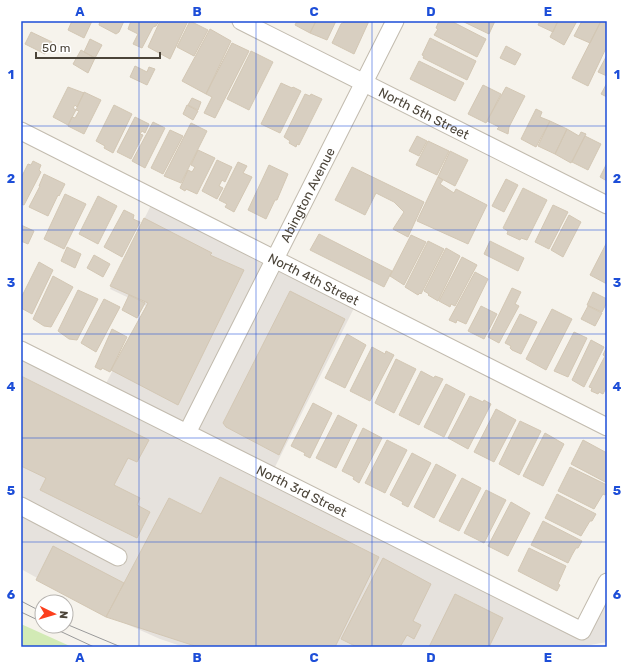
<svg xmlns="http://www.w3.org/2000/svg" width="628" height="668" font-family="Rubik,sans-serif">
	<rect width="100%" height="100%" fill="#f6f3ec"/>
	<path fill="#e6e2dd" d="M153,201l203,103 -84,169 308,156 27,-56v69l-28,5h-395l-24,-8 -67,-30 -72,-40v-214l79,40 46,-89 -36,-17z"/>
	<path fill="#d2eab5" d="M21,624l51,23h-51z"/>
	<path fill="#d8cfc1" stroke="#d3c7b4" d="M72,21h20l-8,17 -16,-8z
		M100,21h24l-5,11 -3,2 -17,-9z
		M131,21h28l-3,5 -3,1 -11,21 -9,-4 5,-10 -10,-5z
		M160,21h28l-18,38 -22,-12z
		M190,21l18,9 -14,26 -17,-9z
		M297,21h19l-6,12 -15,-8z
		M316,21h20l-9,19 -17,-7z
		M346,21h23l-15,33 -22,-11 9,-19z
		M439,21h12l35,18 -9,18 -43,-22 4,-6 -2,-1z
		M462,21h33l-6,13z
		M540,21h16l-1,1 2,1 -4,9 -15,-7z
		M558,21h19l-13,24 -14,-8z
		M582,21h19l-11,22 -16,-7z
		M601,21h6v25l-19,40 -16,-8z
		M210,29l21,12 -25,53 -24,-13z
		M31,32l21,10 -7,12 -20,-10z
		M430,38l46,23 -9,19 -44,-22 1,-2 -2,-1z
		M90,39l12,6 -7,13 -11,-6z
		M232,43l17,8 -34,67 -11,-5 8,-16 -6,-3z
		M506,46l15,8 -6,11 -15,-7z
		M81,50l14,8 -7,15 -15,-9z
		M251,51l22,11 -24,48 -22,-11z
		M607,55v21l-9,-4z
		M419,61l45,22 -9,18 -45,-22z
		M135,66l12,6 2,-5 6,2 -8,16 -17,-8z
		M281,83l11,5 1,-1 8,4 -21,42 -19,-9z
		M607,83v14l-6,-3z
		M483,85l18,9 -15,29 -18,-9z
		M68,87l16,6 -7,14 -2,-2 -2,3 3,2 -8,15 -15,-8z
		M506,87l19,9 -16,31 -1,7 -11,-5 2,-2 -12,-6z
		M84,92l17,8 -17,34 -16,-8 4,-9 3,1 4,-7 -3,-1z
		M305,94l5,2 1,-2 11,5 -23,46 -2,-1 -1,3 -7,-4 1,-2 -6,-4z
		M192,98l9,4 -3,8 -10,-5z
		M114,105l18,9 -19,39 -9,-5 1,-2 -9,-5z
		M187,105l11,6 -5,9 -10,-6z
		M536,109l6,3 -2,5 10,4 -14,26 -15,-8z
		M135,117l14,7 -4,9 -3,-2 -2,3 3,1 -12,24 -14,-7z
		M550,121l17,8 -12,25 -17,-8z
		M153,122l12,6 -20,40 -13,-7z
		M191,123l16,8 -26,52 -17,-7z
		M567,129l12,7 2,-4 5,2 -15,29 -16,-9z
		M170,130l13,6 -20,38 -12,-6z
		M417,136l10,5 -8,15 -10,-5z
		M585,136l16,8 -13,26 -16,-8z
		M428,141l21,10 -12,24 -21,-10z
		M198,150l17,8 -18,36 -11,-5 -1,2 -5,-3 8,-18 4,2 3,-5 -4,-2z
		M450,151l18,9 -13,26 -17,-9z
		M217,160l15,7 -7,15 -3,-2 -3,6 4,2 -6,11 -15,-8z
		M33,161l8,4 -2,5 2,2 -17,33 -3,-1v-26l7,-14 3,1z
		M238,162l9,4 -4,7 9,4 -18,35 -9,-5 2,-3 -8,-4z
		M607,163v18l-7,-4z
		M269,165l19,9 -11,26h-2l-9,19 -18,-9z
		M352,167l72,35 -16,35 -15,-8 11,-17 -10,-10 -18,-9 -11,22 -30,-15z
		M44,174l21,10 -6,12 -1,-1 -10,21 -19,-9 11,-21h-1z
		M438,177l5,3 -3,4 14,9 2,-4 31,16 -19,39 -51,-23z
		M506,179l12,6 -14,27 -12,-6z
		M523,188l24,12 -20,40 -6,-2 -1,2 -13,-6 1,-3 -5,-3z
		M65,194l21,10 -22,45 -20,-10z
		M98,196l19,10 -19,38 -19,-10z
		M553,205l15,7 -19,37 -14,-7z
		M124,210l10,5 -1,4 7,3 -18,35 -18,-10z
		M569,215l12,7 -18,35 -12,-7z
		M144,218l68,35 -2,2 34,15 -66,135 -67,-35 37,-67 -38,-17z
		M21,225l13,6 -6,13 -7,-3z
		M319,234l73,37 -8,16 -74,-37z
		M411,235l15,7 -22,43 -14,-9z
		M428,241l16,8 -23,45 -1,-1 -2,2 -13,-8z
		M490,241l34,17 -6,13 -34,-17z
		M607,242v42l-17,-9z
		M67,247l14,7 -6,14 -14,-7z
		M446,248l14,8 -22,45 -10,-6 1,-1 -5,-3z
		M94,255l16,9 -7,13 -16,-9z
		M462,257l15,8 -22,41 -4,-2 -1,3 -11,-6z
		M39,262l14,8 -21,44 -11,-6v-10z
		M475,272l13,7 -22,45 -9,-4 -1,3 -7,-3z
		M53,276l20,11 -22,40 -7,-1 -11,-7z
		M512,288l9,4 -6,12 4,2 -20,37 -11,-6z
		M78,290l20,9 -21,41 -8,-1 -11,-8z
		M290,291l55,28 -66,136 -53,-28 -3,-4z
		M593,292l14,7v3l-5,10 -15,-7z
		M129,295l16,8 -8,15 -15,-8z
		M104,299l16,8 -24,45 -15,-9z
		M481,306l16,8 -13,25 -16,-8z
		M588,306l14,7 -7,13 -14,-7z
		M552,309l20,10 -26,51 -20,-11z
		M520,314l17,8 -16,32 -9,-4 -2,-2 1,-2 -6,-3z
		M112,329l15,8 -17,35 -8,-4 -1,2 -6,-3z
		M574,332l13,6 -19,39 -14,-6z
		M347,334l19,11 -21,43 -20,-10z
		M591,340l13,7 -20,40 -12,-7z
		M607,346v40l-4,8 -4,-2 -1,2 -7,-3 1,-3 -3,-1 16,-31 -2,-1z
		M372,347l13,7 1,-3 8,4 -24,46 -20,-10z
		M396,359l20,10 -22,44 -19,-10z
		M421,371l13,7 1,-2 8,3 -24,46 -20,-10z
		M21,376l128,64 -12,22 -9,-4 -14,27 26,13 -3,7 13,7 -13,26 -97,-48 6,-12 -25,-12z
		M446,384l19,10 -21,43 -20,-10z
		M470,396l13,6 1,-2 7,4 -23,45 -20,-11z
		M313,403l19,10 -22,45 -6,-3 1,-2 -14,-7z
		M496,409l20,11 -22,42 -20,-10z
		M338,415l19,10 -21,43 -20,-10z
		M520,421l21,10 -22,44 -20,-11z
		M363,428l19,10 -23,45 -6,-4 1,-2 -12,-6z
		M545,433l19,11 -21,42 -20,-10z
		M387,440l20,10 -22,43 -20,-10z
		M583,440l24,13v30l-36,-19z
		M412,453l19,10 -23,44 -6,-3 1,-2 -13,-7z
		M436,464l20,11 -22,43 -20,-11z
		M570,467l37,18v6l-2,4 -2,-1 -9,15 -36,-18z
		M220,477l159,80 -44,90h-137l-92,-30 63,-119 32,16z
		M462,478l19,10 -22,43 -20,-10z
		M486,490l20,10 -22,43 -20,-10z
		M557,494l39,20 -4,7h-2l-9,15 -36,-18z
		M511,502l19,11 -22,43 -20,-10z
		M543,521l39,20 -4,7h-2l-4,7 -4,8 -37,-18z
		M53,546l71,37 -18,34 -70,-37z
		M529,548l37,18 -8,18 2,1 -3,6 -39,-20z
		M383,558l48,26 -18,37 8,4 -7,14 -7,-4 -7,12h-43l-16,-8z
		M455,594l48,24 -14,29h-60z"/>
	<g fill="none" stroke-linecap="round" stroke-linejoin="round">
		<g stroke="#c2bbae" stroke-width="19">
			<g id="minor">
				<path id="s1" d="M241,21l366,184"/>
				<path id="s2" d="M21,131l586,296"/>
				<path id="s3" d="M21,350l561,281 25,-49"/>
				<path id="s4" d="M187,433l208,-412"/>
				<path d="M21,506l97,51"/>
			</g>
		</g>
		<use href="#minor" stroke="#fff" stroke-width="17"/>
		<path stroke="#9a9a9a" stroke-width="1" d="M21,601l21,11
			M21,612l21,10
			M66,624l55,23
			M49,626l45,21"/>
	</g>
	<path fill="none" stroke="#1d4ed8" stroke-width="1" stroke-opacity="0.55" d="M139,21v626M256,21v626M372,21v626M489,21v626M21,126h586M21,230h586M21,334h586M21,438h586M21,542h586"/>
	<g text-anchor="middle" stroke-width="3.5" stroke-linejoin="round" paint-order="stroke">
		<g font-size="13" fill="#4b4439" stroke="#fff">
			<text dy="5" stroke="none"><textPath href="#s1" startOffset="205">North 5th Street</textPath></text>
			<text dy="5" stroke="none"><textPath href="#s4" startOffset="267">Abington Avenue</textPath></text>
			<text dy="5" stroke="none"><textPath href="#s2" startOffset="328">North 4th Street</textPath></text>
			<text dy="5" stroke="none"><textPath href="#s3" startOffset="314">North 3rd Street</textPath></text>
		</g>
	</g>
	<rect width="628" height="668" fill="none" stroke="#ffffff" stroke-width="44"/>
	<g transform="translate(54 614) rotate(95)"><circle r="19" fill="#ffffff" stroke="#b7b4b0"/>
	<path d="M0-3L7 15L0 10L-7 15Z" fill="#fc3f1d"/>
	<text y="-6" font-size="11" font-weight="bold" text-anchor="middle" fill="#4b4439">N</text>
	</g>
	<path d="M36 52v6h124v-6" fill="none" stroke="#4b4439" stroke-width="2"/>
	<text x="42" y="52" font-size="12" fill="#4b4439" stroke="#ffffff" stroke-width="3" paint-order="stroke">50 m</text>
	<rect x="22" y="22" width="584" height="624" fill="none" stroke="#1d4ed8" stroke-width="1.5"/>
	<g font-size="13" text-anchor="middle" font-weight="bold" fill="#1d4ed8">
		<text x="80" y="16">A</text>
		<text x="197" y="16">B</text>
		<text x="314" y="16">C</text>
		<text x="431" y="16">D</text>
		<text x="548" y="16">E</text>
		<text x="11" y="79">1</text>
		<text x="617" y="79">1</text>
		<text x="11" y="183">2</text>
		<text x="617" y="183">2</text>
		<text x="11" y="287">3</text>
		<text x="617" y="287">3</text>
		<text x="11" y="391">4</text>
		<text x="617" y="391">4</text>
		<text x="11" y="495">5</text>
		<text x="617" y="495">5</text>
		<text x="11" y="599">6</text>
		<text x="617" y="599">6</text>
		<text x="80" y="662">A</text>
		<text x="197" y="662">B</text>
		<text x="314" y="662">C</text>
		<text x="431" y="662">D</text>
		<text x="548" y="662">E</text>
	</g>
</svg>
